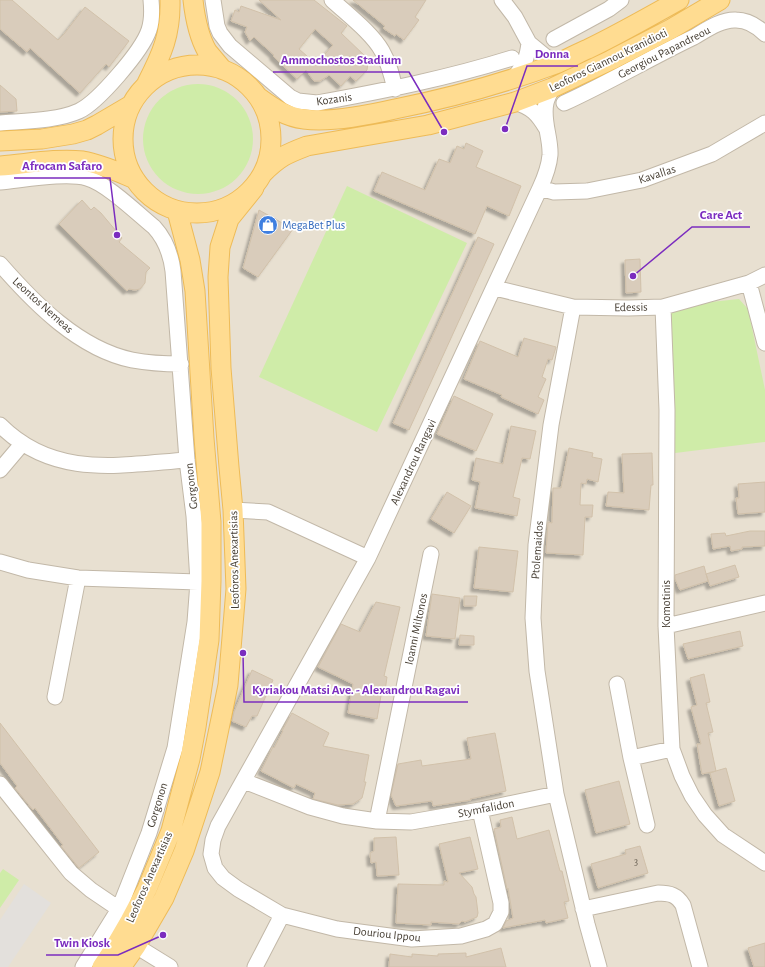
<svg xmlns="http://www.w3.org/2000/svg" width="765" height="967" font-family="'Alegreya Sans',sans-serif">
	<defs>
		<filter id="shadow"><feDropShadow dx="-3.5" dy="3.5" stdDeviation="1" flood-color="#0004"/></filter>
	</defs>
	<rect width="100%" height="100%" fill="#f3eee3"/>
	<path fill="#e8e0d1" d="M0,0h765v967h-765z"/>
	<path fill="#cfeca8" d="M143 139a55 55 0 1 1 110 0a55 55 0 1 1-110 0Z
		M347,186l120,57 -90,189 -118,-55z
		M739,299l9,10 17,81v52l-98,12 -4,-147z
		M3,869l16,11 -19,28v-35z"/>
	<path fill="#e3e0dc" d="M24,884l27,19 -43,64h-8v-47z"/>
	<path fill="#d9ccbb" stroke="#d1c1aa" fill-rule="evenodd" filter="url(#shadow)" d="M0,0h12l46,40 6,-6 21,-27 44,34 -20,26 -3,-3 -26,29 -50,-45 -3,4 -27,-23z
		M259,0h55l33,26 -6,7 25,24 2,6 -1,7 -11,11 -6,-5 -9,10 -12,-11 -9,6h-6l-8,-11 -9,9 -24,-23 1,-1 -20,-18 -4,4 -5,-9 2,-5 -16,-6 4,-11 4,2 2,-6 40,14zM315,29l18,16 -17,19 -17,-15z
		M353,0h73l-11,17 4,3 -15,20 -8,-6 -1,2 -12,-8 2,-2z
		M0,85l16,14 1,12 -17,1z
		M466,143l17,8 -7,16 45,19 -12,30 -22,-10 -12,28 -101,-43 8,-19 43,18 14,-31 11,4 7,-17 7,3z
		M82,200l9,10 3,-3 7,6 21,25 -3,4 31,26 -4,4 -1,11 -5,6 -5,1 -6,-1 -2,2 -68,-67z
		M259,210l34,19 -35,48 -15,-9z
		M478,237l16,7 -85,186 -16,-7z
		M640,259l1,33 -15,1 -1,-33z
		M524,338l32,9 -4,13 -4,-1 -6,18 4,2 -8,18 6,3 -6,14 -37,-17 1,-2 -38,-16 16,-38 38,16z
		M454,396l39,18 -17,37 -39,-17z
		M511,426l25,5 -6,28 -8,-1 -9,39 7,2 -3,17 -42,-8 5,-26 -8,-2 4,-22 27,6z
		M569,448l24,5 -1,4 10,2 -4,23 -11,-3 -1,5 -5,-1 -1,22h13l-1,12h-7l-2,38 -37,-2 2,-31 4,1 1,-35h8z
		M652,453l1,32h-2l-2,25 -43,-4 2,-14 16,1 -2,-39z
		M765,482v30l-27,2 -2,-16h3l-1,-14z
		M447,492l24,14 -17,27 -23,-14z
		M750,531h15v15l-23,1v2l-11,2 -1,-5 -17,3 -2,-15 14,-1 1,3z
		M479,547l39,4 -5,41 -39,-4z
		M735,565l4,12 -29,9 -4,-12z
		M704,566l4,15 -28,9 -5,-11v-4z
		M432,594l28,4 -5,41 -29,-3z
		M464,596h13l-1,10h-12z
		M376,602l24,5 -16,69 3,1 -2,14 -3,-1 -5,29 -29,-6 5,-29 -35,-17 23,-43 19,8z
		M740,631l3,15 -55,13 -5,-15z
		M460,635l14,1v9h-15z
		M252,670l21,10 -16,36h-5l-6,11 -14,-6 2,-9z
		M704,674l6,28 -4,1 7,29 -5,1 8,38 10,-3 9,33 -16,5 -9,-33 6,-2 -14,3 -5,-30h4l-10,-37 6,-2 -7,-27z
		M292,713l37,20 -6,13 46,9 -5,27h2l-4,16 -9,6 -15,1 -25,-6 2,-6 -19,-9 -2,4 -33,-17 12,-24 1,1 9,-17h-1z
		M0,723l99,129 -20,16 -18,-22 2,-1 -28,-37 -2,2 -18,-22 2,-2 -17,-23z
		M495,733l11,58 -36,8 1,1 -38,6 -1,-5 -36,5 -5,-11 7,-31 23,-4 1,6 49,-7 -4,-21z
		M619,781l11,43 -34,9 -11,-43z
		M512,817l5,22 32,-9 11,41h2l7,30 -5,1 4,16 -22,5 -1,-3 -42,8 3,-7 7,-3 -5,-30 -1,1 -13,-60 7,-2 -1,-7z
		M396,837l3,38 -22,1 -1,-14 -5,1 -1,-10 4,-2v-13z
		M470,837l8,32 -19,4 13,14 2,7 2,3 2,16 -1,4 -12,5 -3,-1 -3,3 -28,-2v3l-35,-2 2,-39 46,1v-4l4,1 -9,-38z
		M640,846l8,27 -50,15 -7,-24 35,-10 -1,-4z
		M765,943v24h-11l-6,-19z
		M501,948l5,19h-117l1,-13 22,3v-3l26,2v-2l28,-1v4z"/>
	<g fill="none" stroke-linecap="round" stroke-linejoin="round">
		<g stroke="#c2b8a8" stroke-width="17">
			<path id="minor" d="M213,0l4,26 3,7 10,13 60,51 8,4 19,2c66,-12 131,-25 195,-45
				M332,0c15,14 40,33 50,51 7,12 10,25 13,38
				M502,0l13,17 14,26 17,14 13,5
				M554,39l55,-30 12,-9
				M513,79c10,-13 14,-18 16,-36
				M515,102c17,6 22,11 31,26
				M564,103c44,-20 86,-45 130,-66 12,-7 28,-18 42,-17 12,0 21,6 29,14
				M0,123c24,-2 57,-2 79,-12 19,-9 63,-60 70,-81 3,-9 3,-20 2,-30
				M0,182c23,-2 66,-10 87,-4 19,5 50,35 67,49 12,13 17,28 19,44l14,189 7,56 4,66 -3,40 -20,126 -26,85 -30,76 -36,58
				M540,188l14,4 33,-1 55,-11 70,-26 53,-31
				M0,264c34,39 79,85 132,96 16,3 32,4 49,4
				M749,283l16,60
				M495,288l78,19 55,1 35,-1 86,-24 16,-8
				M573,307l-22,118 -15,120 -3,73 4,53 19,123 31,130 12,43
				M663,307l4,103 -1,216 6,123 10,27 10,20 13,19 18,20 42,28
				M0,425c54,54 119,40 187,35
				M0,470l22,-26
				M233,510l35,2 100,46
				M0,562l28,8 50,8 120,4
				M666,626l99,-23
				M617,684l14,74 16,67
				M55,697l23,-119
				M631,758l41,-9
				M244,781l66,26 33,9 34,5 34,1 69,-12 76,-16
				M0,784l71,89 20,17 28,19
				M480,810l21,93v9l-6,12 -9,5 -25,7 -49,3 -75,-10 -55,-14 -44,-26 -15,-11 -8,-10 -4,-14 2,-14 5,-14 150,-268 172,-370c5,-11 9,-21 10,-33 1,-17 -8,-35 -4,-52 1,-5 4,-10 6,-15
				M377,821l54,-267
				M583,909l75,-16c12,0 19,2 25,12l17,62
				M136,946l34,21
				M255,967l27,-52"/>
		</g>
		<g stroke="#eebb57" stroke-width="21">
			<path id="major" d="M193,0c2,18 5,35 14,51 5,6 11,13 16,19
				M123 139a74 74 0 1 1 148 0a74 74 0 1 1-148 0Z
				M147,83c15,-29 24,-49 23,-83
				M258,97c15,11 28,20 46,22 26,4 65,-4 91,-10 55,-11 110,-26 163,-46 10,-4 20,-10 30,-14 31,-15 61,-32 91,-49
				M0,141l42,-2 31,-5 14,-4 10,-5 34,-20
				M0,166c27,-2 55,-8 83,-5 18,3 35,11 52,18
				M263,173c16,-16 23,-19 44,-27l121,-21 87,-23 37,-14 59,-28 60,-31 49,-29
				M102,967l10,-15 18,-31 17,-32 24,-58 19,-72 6,-32 13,-87 2,-59v-59l-7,-84 -9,-147 -5,-31 -13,-49
				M121,967l15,-21 28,-48 20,-47 26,-79 18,-87 8,-96 -3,-79 -4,-43 -8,-99 -3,-91 2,-30 9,-28 25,-31"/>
		</g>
		<use href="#minor" stroke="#fff" stroke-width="15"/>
		<use href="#major" stroke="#ffdc91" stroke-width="19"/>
	</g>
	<defs>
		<g id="shop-disc" transform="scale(1)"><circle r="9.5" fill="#3f7fe0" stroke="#fff"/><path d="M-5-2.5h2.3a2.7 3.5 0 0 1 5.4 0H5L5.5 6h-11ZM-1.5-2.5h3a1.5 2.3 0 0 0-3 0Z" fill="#fff"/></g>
	</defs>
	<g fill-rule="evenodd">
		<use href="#shop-disc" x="268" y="225"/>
	</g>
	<g text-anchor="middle" stroke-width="3.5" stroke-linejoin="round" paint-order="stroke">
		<g font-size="10" fill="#6b6255">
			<text x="636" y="865">3</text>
		</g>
		<g font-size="12" fill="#463e33" stroke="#fff">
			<text transform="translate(664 52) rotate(-27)" y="4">Georgiou Papandreou</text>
			<text transform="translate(608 60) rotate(-26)" y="4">Leoforos Giannou Kranidioti</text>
			<text transform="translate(334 99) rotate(-8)" y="4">Kozanis</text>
			<text transform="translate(657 174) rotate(-18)" y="4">Kavallas</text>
			<text transform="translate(43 305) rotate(42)" y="4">Leontos Nemeas</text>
			<text transform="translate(631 307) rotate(-1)" y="4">Edessis</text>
			<text transform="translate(413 462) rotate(-65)" y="4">Alexandrou Rangavi</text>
			<text transform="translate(191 486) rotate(-96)" y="4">Gorgonon</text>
			<text transform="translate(537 550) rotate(-86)" y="4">Ptolemaidos</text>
			<text transform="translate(234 560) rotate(-91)" y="4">Leoforos Anexartisias</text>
			<text transform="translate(666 604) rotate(-90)" y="4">Komotinis</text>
			<text transform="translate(416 629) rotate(-78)" y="4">Ioanni Miltonos</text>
			<text transform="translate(157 805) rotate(-73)" y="4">Gorgonon</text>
			<text transform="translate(486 808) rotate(-11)" y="4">Stymfalidon</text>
			<text transform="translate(149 877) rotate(-66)" y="4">Leoforos Anexartisias</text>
			<text transform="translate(387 934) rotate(6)" y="4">Douriou Ippou</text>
		</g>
		<g font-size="12" fill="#366cbe" stroke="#fff" text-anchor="start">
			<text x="282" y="229">MegaBet Plus</text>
		</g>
	</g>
	<path fill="none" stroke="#7b2cbf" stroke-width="1.5" d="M505 129L527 66H578M444 132L409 72H273M117 235L110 178H14M633 276L692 227H750M243 653L244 702H468M163 935L118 955H46"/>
	<g fill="#7b2cbf" stroke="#fff" stroke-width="1.5">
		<circle cx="505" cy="129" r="4"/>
		<circle cx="444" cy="132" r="4"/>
		<circle cx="117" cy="235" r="4"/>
		<circle cx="633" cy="276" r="4"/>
		<circle cx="243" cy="653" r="4"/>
		<circle cx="163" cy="935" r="4"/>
	</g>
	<g font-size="13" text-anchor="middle" font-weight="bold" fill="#7b2cbf" stroke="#fff" stroke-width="3.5" stroke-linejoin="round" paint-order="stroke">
		<text x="552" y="58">Donna</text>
		<text x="341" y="64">Ammochostos Stadium</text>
		<text x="62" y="170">Afrocam Safaro</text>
		<text x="721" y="219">Care Act</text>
		<text x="356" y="694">Kyriakou Matsi Ave. - Alexandrou Ragavi</text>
		<text x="82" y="947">Twin Kiosk</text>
	</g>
</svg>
